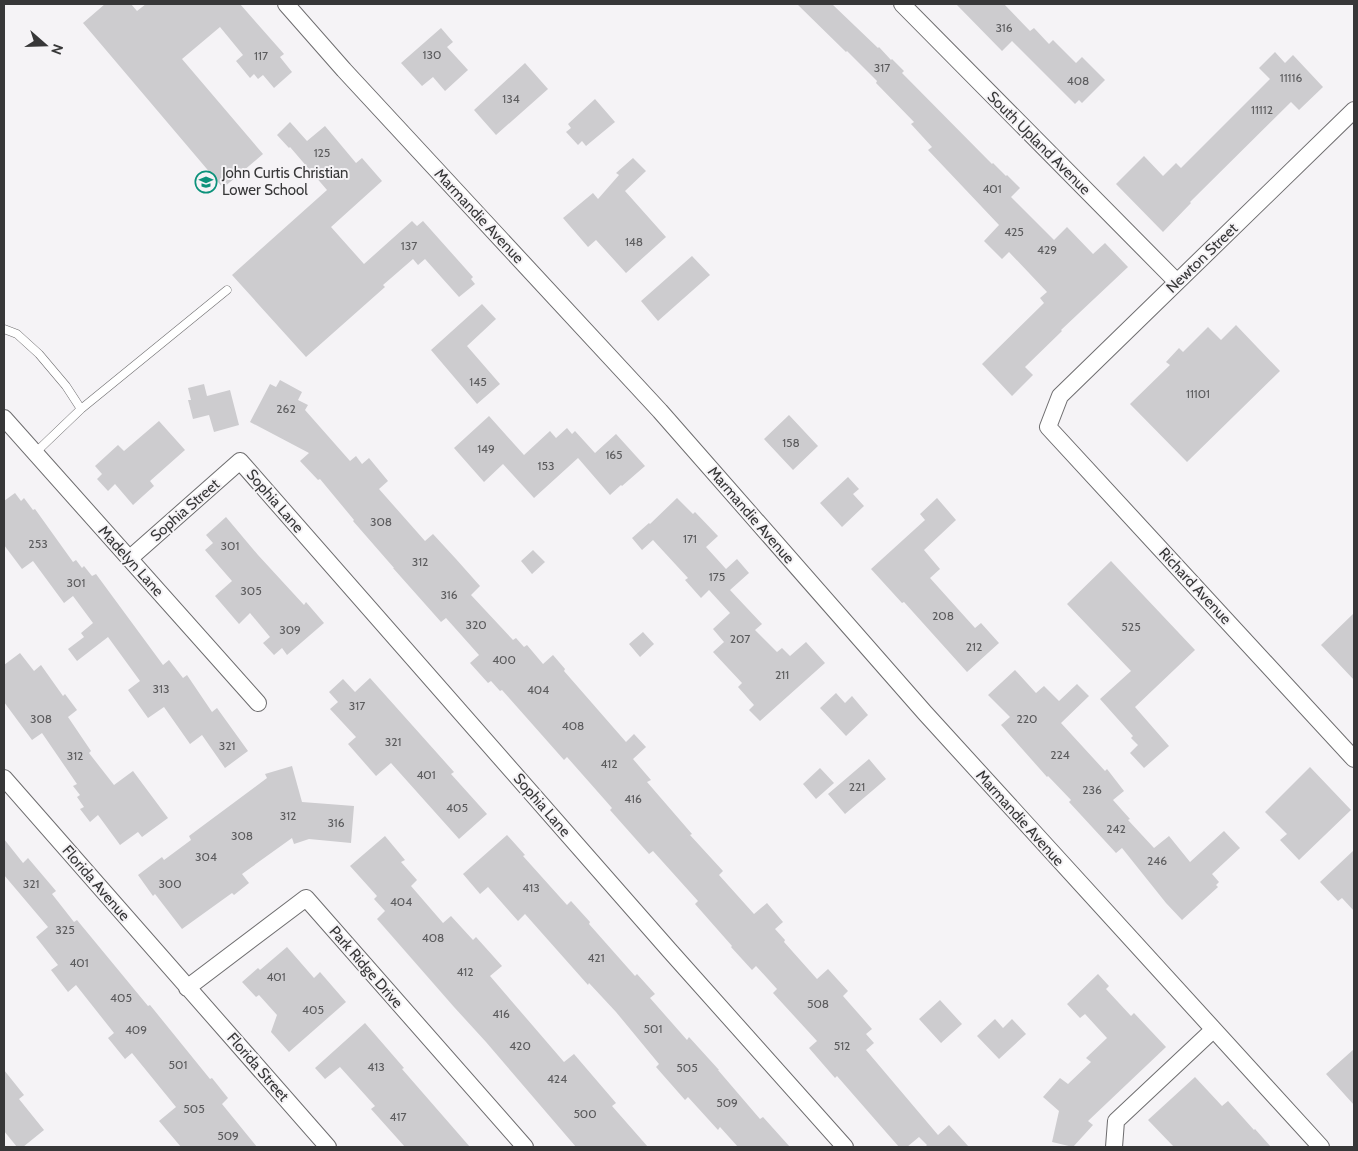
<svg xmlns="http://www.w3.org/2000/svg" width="1358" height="1151" font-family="Cabin,sans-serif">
	<rect width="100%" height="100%" fill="#f5f3f6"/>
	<path fill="#cdcccf" d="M105,4h26l6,7 9,-7h94l44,50 -4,3 12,15 -18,16 -11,-13 -5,4 -4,-5 -4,4 -14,-17 7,-6 -23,-28 -38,32 81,95 -40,34 -140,-165z
		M797,4h35l46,44 1,-1 12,13 1,-1 12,12 -2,2 90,91 1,-1 13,13 1,-1 13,13 -9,9 43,43 13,-13 26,27 12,-11 23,24 -67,63 1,1 -37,36 8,8 -21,21 -30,-32 62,-61 -4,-5 7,-6 -38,-40 -7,7 -18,-18 15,-16 -71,-75 4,-3 -21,-23 3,-2 -38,-39 1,-2 -30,-30 -1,1z
		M956,4h48l26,27 4,-3 15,16 4,-4 23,23 6,-6 23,23 -23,23 -3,-3 -4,4 -63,-63 -10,10z
		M441,28l12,14 -6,5 21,23 -23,21 -12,-14 -11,9 -21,-23z
		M1275,52l10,11 8,-8 30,32 -24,23 -8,-8 -101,100 1,1 -28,29 -47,-48 28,-28 19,20 13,-13 5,5 89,-89 -11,-11z
		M525,63l23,26 -52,46 -22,-25z
		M595,99l20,23 -29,24 -4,-5 -4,4 -12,-13 5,-4 -3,-4z
		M290,122l17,19 18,-15 31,37 6,-5 20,23 -51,46 33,37 48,-43 5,5 6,-5 50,56 -2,2 4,5 -16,13 -34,-38 -7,6 -5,-6 -30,26 2,2 -79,70 -74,-82 95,-85 -37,-43 -1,1 -12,-13z
		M633,158l13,13 -21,20 41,46 -40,36 -30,-33 -8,7 -25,-29 30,-25 5,6 21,-24 -3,-2z
		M692,256l18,19 -52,46 -17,-20z
		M482,304l14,15 -29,27 33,38 -23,20 -46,-54z
		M1236,325l44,46 -93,91 -57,-58 40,-39 -4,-3 13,-14 4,4 25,-25 13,13z
		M280,380l22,12 -4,8 10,5 -3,5 45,51 6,-5 6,8 7,-6 19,23 -9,8 46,52 8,-7 23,25 24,27 -9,9 42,45 3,-2 8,9 3,-2 16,19 10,-9 12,14 -1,2 62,71 8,-8 12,13 -13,12 18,21 -4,2 45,52 -2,1 33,36 -4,4 35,39 13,-11 16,19 -8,7 10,11 -1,2 33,37 11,-10 20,22 -5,5 29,33 -6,5 8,9 -8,7 72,85 11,-10 20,22h-44l2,-2 -8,-8 -12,10h-8l-62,-71 -2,2 -26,-30 8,-7 -44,-48 4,-4 -21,-23 -4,4 -21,-23 1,-1 -37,-42 3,-3 -45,-50 -4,3 -39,-44 2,-2 -45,-51 -3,3 -62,-70 -2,1 -9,-10 -3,2 -18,-20 9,-8 -33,-37 -5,4 -48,-54h1l-41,-47 1,-1 -34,-41 -2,1 -18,-19 9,-8 -59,-31 20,-38 6,3z
		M204,384l3,12 23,-6 9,35 -25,7 -5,-17 -16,4 -5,-19h3l-3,-12z
		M789,415l29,31 -25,24 -29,-31z
		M489,416l35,39 26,-24 6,7 11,-10 5,6 3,-3 20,22 21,-19 29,32 -23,20 -1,-1 -11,10 -32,-37 -44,40 -31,-34 -19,18 -30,-34z
		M159,421l26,29 -35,31 4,5 -21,19 -18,-21 -7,7 -11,-12 5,-5 -7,-8 23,-21 6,6z
		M848,477l11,12 -6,5 11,12 -22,21 -22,-24z
		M15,493l6,8 3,-3 9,12 2,-1 38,53 3,-2 6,8 2,-2 8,10 4,-2 67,91 6,-5 14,18 4,-3 25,37 5,-4 31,43 -23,17 -23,-33 -12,9 -26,-37 -16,11 -20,-28 12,-9 -32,-44 -31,24 -9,-12 16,-12 -3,-4 12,-10 -20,-27 -9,7 -31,-42 -11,8 -18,-24v-44z
		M677,498l16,16 2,-2 23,24 -12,11 20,22 11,-10 12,14 -19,17 32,34 -7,6 22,22 5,-4 8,8 16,-14 19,21 -65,58 -11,-11 5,-5 -16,-18 4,-4 -29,-31 11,-10 -11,-13 17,-16 -21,-23 -8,8 -16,-18 3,-2 -35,-38 -11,10 -10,-12 17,-15 1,1z
		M937,498l19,22 -32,30 16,19 -10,9 45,50 6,-5 18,20 -32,29 -63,-70 -2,1 -31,-34 54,-49 -5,-6z
		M226,517l32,38 46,50 2,-3 18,21 -37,32 -5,-7 -8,7 -11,-12 7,-6 -20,-24 -11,11 -24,-28 17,-15 -27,-31 8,-7 -7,-8z
		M533,550l12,12 -13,12 -11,-13z
		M1111,561l84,89 -60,57 34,39 -25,22 -14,-15 8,-8 -7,-7 2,-2 -33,-37 31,-28 -64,-67z
		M1354,613v67l-33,-35z
		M643,632l11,12 -14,13 -11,-13z
		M20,653l14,18 7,-6 22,31 2,-2 12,16 -9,7 23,34 -2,2 25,32 19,-14 35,47 -26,19 -4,-5 -18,13 -22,-30 -8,7 -10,-13 4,-2 -7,-10 3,-2 -7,-9 4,-2 -35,-51 -10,7 -28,-38v-37z
		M1015,670l21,23 8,-7 15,15 18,-17 12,12 -28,27 44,48 2,-2 17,22 -11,9 17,19 -2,1 26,28 15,-12 21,26 34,-31 16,17 -28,26 7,8 -3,3 2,2 -36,33 -16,-17 -44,-55 -6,5 -47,-51 2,-2 -23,-24 -1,1 -46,-52 9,-8 -22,-22z
		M370,678l84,94 -3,2 36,40 -28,25 -68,-76 -15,13 -28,-32 8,-7 -26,-28 8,-7 -9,-10 14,-13 12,13z
		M836,693l9,10 7,-7 16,19 -22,21 -26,-28z
		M869,759l17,20 -41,35 -17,-20z
		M292,766l10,36 52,4 -3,37 -42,-4 -15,5 -2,-6 -50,36 7,9 -15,12 -2,-2 -50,36 -27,-35 -2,2 -15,-21 24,-18 2,3 27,-20 -2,-4 78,-58 -2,-4z
		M1310,767l41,43 -52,50 -19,-20 7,-6 -22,-22z
		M820,768l14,15 -18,16 -13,-15z
		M507,835l18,20 -2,1 44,49 4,-4 19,21 -1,2 46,52 2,-2 18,20 -5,4 37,42 2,-3 30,33h-1l42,49 3,-2 27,30h-52l-18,-20 -2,3 -30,-33 -3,3 -29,-33 3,-3 -43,-52 -27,-29 -1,2 -63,-71 -7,7 -30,-34 -8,7 -17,-20z
		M385,836l20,24 -4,2 16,18 -6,6 32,37 8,-7 22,24 3,-3 26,29 -12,10 74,86 10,-8 42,49 -4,3 36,41h-72l-90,-105 -32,-35 -77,-88 8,-8 -11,-12 3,-3 -27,-30z
		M4,839l19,24 5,-5 28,33 -4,3 22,28 3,-2 71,86 2,-1 60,74 2,-1 16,20 -6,6 35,43h-76l-22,-26 17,-14 -44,-54 -7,6 -17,-21 6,-5 -38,-48 -8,7 -17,-22 7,-5 -22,-28 12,-10 -44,-52z
		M1354,850v61l-12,-13 -4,3 -18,-19z
		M287,947l27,31 6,-6 26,30 -57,50 -18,-20 6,-17 -18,-20 -3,2 -14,-15 16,-14 2,2z
		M1098,974l11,12 -3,3 25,27 3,-3 32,34 -78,74 5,4 -20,22 -21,-5 7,-31 -16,-14 17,-19 8,6 23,-22 -5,-4 21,-20 -22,-24 -5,4 -13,-14z
		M940,1000l22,24 -21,19 -22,-24z
		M995,1019l8,9 9,-9 14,15 -27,25 -22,-23z
		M365,1023l39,45 -2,1 68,78h-65l-34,-38 4,-3 -35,-39 -15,12 -10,-11z
		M1354,1049v56l-28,-31z
		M4,1070l20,25 -5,4 25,31 -21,17h-6l-13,-16z
		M1195,1077l27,29 6,-5 26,29 1,-1 16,18h-97l-26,-27z"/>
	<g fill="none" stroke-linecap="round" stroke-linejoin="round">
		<g stroke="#6e6d6f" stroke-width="9">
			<path id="service" d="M4,329l13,5 22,20 27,32 15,23 -46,44
				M81,409l146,-119"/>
		</g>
		<g stroke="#6e6d6f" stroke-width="18">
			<path id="minor" d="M286,4l58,66 316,341 265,302 396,434
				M902,4l275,278
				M1354,110l-294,286 -12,31 306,332
				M4,418l254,285
				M129,559l111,-98 430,490 175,196
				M4,778l324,369
				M187,988l119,-90 219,249
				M1114,1147l2,-26 97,-91"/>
		</g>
		<use href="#service" stroke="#fff" stroke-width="8"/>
		<use href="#minor" stroke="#fff" stroke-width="16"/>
	</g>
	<defs>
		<g id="school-ring" transform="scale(1.125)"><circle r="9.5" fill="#f5f3f6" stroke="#0c927b" stroke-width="1.5"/><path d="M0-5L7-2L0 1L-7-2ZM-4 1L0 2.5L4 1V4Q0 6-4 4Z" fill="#0c927b"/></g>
	</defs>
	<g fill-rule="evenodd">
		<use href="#school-ring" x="206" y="182"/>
	</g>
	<g text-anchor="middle" stroke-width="4" stroke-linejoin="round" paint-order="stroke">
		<g font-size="12" fill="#5c5c5e">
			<text x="1004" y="32">316</text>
			<text x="432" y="59">130</text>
			<text x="261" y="60">117</text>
			<text x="882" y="72">317</text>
			<text x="1291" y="82">11116</text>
			<text x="1078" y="85">408</text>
			<text x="511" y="103">134</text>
			<text x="1262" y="114">11112</text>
			<text x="322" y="157">125</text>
			<text x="992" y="193">401</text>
			<text x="1014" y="236">425</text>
			<text x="634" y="246">148</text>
			<text x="409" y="250">137</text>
			<text x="1047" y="254">429</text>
			<text x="478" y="386">145</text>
			<text x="1198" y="398">11101</text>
			<text x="286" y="413">262</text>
			<text x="791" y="447">158</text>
			<text x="486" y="453">149</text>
			<text x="614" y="459">165</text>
			<text x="546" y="470">153</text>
			<text x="381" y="526">308</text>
			<text x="690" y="543">171</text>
			<text x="38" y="548">253</text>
			<text x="230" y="550">301</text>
			<text x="420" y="566">312</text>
			<text x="717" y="581">175</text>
			<text x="76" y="587">301</text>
			<text x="251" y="595">305</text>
			<text x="449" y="599">316</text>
			<text x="943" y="620">208</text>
			<text x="476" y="629">320</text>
			<text x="1131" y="631">525</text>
			<text x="290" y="634">309</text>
			<text x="740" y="643">207</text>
			<text x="974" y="651">212</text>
			<text x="504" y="664">400</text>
			<text x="782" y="679">211</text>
			<text x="161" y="693">313</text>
			<text x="538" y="694">404</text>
			<text x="357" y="710">317</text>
			<text x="41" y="723">308</text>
			<text x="1027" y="723">220</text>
			<text x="573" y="730">408</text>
			<text x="393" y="746">321</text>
			<text x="227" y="750">321</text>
			<text x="1060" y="759">224</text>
			<text x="75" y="760">312</text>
			<text x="609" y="768">412</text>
			<text x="426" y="779">401</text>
			<text x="857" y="791">221</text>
			<text x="1092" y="794">236</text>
			<text x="633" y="803">416</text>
			<text x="457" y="812">405</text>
			<text x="288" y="820">312</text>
			<text x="336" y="827">316</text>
			<text x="1116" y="833">242</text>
			<text x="242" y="840">308</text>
			<text x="206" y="861">304</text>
			<text x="1157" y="865">246</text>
			<text x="31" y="888">321</text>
			<text x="170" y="888">300</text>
			<text x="531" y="892">413</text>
			<text x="401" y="906">404</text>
			<text x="65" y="934">325</text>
			<text x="433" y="942">408</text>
			<text x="596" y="962">421</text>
			<text x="79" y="967">401</text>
			<text x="465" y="976">412</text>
			<text x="276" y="981">401</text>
			<text x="121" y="1002">405</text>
			<text x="818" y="1008">508</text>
			<text x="313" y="1014">405</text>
			<text x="501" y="1018">416</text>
			<text x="653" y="1033">501</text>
			<text x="136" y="1034">409</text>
			<text x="520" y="1050">420</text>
			<text x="842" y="1050">512</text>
			<text x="178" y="1069">501</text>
			<text x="376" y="1071">413</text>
			<text x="687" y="1072">505</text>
			<text x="557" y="1083">424</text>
			<text x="727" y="1107">509</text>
			<text x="194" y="1113">505</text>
			<text x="585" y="1118">500</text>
			<text x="398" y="1121">417</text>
			<text x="228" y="1140">509</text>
		</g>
		<g font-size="15" fill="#373738" stroke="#f5f3f6">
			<text transform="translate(1039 143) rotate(45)" y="5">South Upland Avenue</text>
			<text transform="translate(479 216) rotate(47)" y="5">Marmandie Avenue</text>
			<text transform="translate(1202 258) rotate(-44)" y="5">Newton Street</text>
			<text transform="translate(275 501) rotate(49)" y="5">Sophia Lane</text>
			<text transform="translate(185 510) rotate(-41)" y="5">Sophia Street</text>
			<text transform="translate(751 515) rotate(49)" y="5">Marmandie Avenue</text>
			<text transform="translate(131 561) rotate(48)" y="5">Madelyn Lane</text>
			<text transform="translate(1195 586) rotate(47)" y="5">Richard Avenue</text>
			<text transform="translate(542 805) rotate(49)" y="5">Sophia Lane</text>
			<text transform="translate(1020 818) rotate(48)" y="5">Marmandie Avenue</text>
			<text transform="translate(96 883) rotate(49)" y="5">Florida Avenue</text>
			<text transform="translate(366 967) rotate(49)" y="5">Park Ridge Drive</text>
			<text transform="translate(258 1067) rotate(49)" y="5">Florida Street</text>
		</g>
		<g font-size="15" fill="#373738" stroke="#f5f3f6" text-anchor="start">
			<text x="222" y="178">John Curtis Christian<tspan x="222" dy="17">Lower School</tspan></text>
		</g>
	</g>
	<rect width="1358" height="1151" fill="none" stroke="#373738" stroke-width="10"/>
	<g transform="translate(45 45) rotate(110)" stroke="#f5f3f6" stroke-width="4" paint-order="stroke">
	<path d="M0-4L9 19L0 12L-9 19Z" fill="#373738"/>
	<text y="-8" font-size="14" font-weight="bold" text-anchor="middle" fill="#373738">N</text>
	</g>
</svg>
